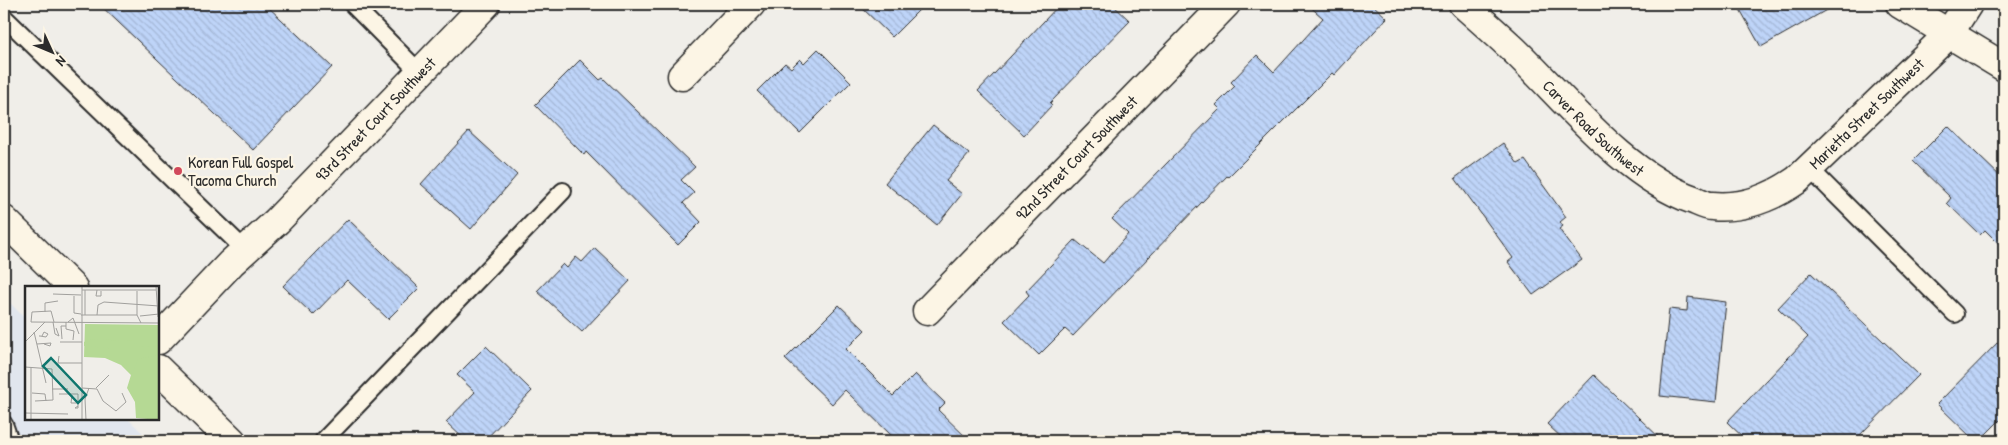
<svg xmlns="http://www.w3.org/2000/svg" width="2008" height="445" font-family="'Patrick Hand',sans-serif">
	<defs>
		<pattern id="building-back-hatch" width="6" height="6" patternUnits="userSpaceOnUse" patternTransform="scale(1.25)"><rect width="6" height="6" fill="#bed4f8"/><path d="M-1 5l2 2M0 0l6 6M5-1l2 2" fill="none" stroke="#a3b6d5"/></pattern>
	</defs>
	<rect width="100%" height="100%" fill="#f0eee9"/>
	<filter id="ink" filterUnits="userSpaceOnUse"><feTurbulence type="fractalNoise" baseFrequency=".02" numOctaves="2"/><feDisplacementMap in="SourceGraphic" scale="10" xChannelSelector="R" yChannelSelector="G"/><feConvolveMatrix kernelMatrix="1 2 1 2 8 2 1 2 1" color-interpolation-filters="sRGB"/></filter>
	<g filter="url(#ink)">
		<path fill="#e1e6ee" d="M4,297l22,22v100h102l23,22h-147z"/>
		<path fill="url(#building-back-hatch)" stroke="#2b2b2b" d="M99,4h166l67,63 -79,83z
			M858,4h67l-33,33z
			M1060,4h52l18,17 -80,82 2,2 -28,30 -46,-44z
			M1307,4h65l15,14 -53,57 -2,-2 -104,104 -1,-1 -154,160 -8,-7 -26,26 -35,-34 25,-26 -3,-4 49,-51 28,23 25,-29 -16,-15 108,-110 -4,-4 19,-19 -4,-4 26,-27 17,17 49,-54z
			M1737,4h100l-76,43z
			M818,49l33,33 -51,51 -43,-42 28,-28 6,5 9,-9 4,4z
			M580,60l20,20 3,-2 92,89 -14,13 13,13 -11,10 18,19 -23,23 -92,-93 -2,3 -49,-50z
			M933,125l36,29 -23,27 16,13 -25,31 -52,-42z
			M1948,126l56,54v69l-19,-19 -5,5 -33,-32 4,-5 -38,-37z
			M469,131l48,44 -46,54 -50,-45z
			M1503,143l15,21 7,-4 41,57 -6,5 3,4 -4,3 23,31 -49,35 -25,-33 5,-4 -58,-80z
			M348,219l71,69 -31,31 -41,-39 -34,35 -30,-29z
			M595,248l35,33 -48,51 -45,-41 26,-27 4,4 9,-11 6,5z
			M1811,273l108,102 -65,66h-107l-20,-19 81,-85 -30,-29z
			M1688,297l38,5 -10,100 -56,-6 9,-87 18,2z
			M839,305l26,25 -19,19 47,47 22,-22 30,29 -7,7 32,31h-73l-52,-51 -13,14 -47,-45z
			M2004,336v80l-25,25h-4l-38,-37z
			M486,346l46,45 -48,50h-18l-20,-19 29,-30 -18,-17z
			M1594,375l69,66h-98l-18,-17z"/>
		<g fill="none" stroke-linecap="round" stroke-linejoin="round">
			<g stroke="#2b2b2b" stroke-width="20">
				<path id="service" d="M352,4l68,69
					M4,17l241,233
					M1809,168l146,146
					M4,424l6,17
					M323,441l240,-250"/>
			</g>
			<g stroke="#2b2b2b" stroke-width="31">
				<g id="minor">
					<path id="s1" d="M1463,4c17,15 34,30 51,46 52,50 111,126 180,150 5,2 12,6 18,6 32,3 59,-8 85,-26l151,-145 20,-31"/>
					<path d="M1900,4l104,63"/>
					<path d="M682,76l69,-72"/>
					<path id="s2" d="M927,311l299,-307"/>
					<path id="s3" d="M158,340l73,-77 46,-42 209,-217"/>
				</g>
			</g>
			<g stroke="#2b2b2b" stroke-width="31">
				<path id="tertiary" d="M4,220l69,68
					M158,369l74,72"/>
			</g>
			<use href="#service" stroke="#fcf5e5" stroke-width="16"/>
			<use href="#minor" stroke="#fcf5e5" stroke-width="28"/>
			<use href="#tertiary" stroke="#fcf5e5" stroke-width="28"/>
		</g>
	</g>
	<circle fill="#d1495b" stroke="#fcf5e5" stroke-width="2" cx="178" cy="171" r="5"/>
	<g text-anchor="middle" stroke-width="4.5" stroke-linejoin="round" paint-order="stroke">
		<g font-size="16" fill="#2b2b2b" stroke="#fcf5e5">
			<text dy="6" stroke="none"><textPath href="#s1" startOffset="511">Marietta Street Southwest</textPath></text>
			<text dy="6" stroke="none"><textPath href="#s3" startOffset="310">93rd Street Court Southwest</textPath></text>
			<text dy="6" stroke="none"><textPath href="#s1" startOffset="180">Carver Road Southwest</textPath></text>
			<text dy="6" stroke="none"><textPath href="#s2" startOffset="214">92nd Street Court Southwest</textPath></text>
		</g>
		<g font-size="16" fill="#2b2b2b" stroke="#fcf5e5" text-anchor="start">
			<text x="188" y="168">Korean Full Gospel<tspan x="188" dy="18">Tacoma Church</tspan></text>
		</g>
	</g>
	<g transform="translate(25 286)">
		<rect width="134" height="134" fill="#f0eee9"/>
		<path d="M60,38l74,1v95l-23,-2 -1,-16 -8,-14 4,-13 -10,-10 -16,-7 -21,-1z" fill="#b5d994"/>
		<path d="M65,53l42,2 7,5 13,1 7,-2v10l-21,4 -6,15 -24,-26 -24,-2v-4z" fill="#b5d994"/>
		<path fill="none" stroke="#a1a09d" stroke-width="1" d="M57,0v134M131,0l2,31M57,4h74M72,4l-1,6h5v-5M112,5v24l4,8M28,8l28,1M49,10v17l7,1M20,26v-9l13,-2M56,29h56M60,29v-25M72,29l1,-10 6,-3 55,4M115,30l19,-2M6,36l1,-10 19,-1 3,11M6,36l128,1M28,36l2,12 4,2 -3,-8M41,36v7l8,2 -1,9M43,36l5,-4 6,16M9,46l12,51M14,50h1l6,1 2,-3 -4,-2 -2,4M37,53l-1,-13h5M0,56l20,-20M35,56h22M12,58l14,-1 -1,3 -6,-2M34,70l-1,7h24M0,81l27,2 1,31 -18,1M57,102l15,1 6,12 13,10M71,102l13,-13M27,103h16M7,107l13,1 1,7M34,108h19M47,109l-1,8h7M53,120l-3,2h3v-14M91,125l10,-9 -4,-9M0,127l43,1M6,134v-53M61,134l-1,-21 4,-11"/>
		<path fill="#0f766e" fill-opacity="0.15" stroke="#0f766e" stroke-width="2.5" d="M26,72l35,37 -8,8 -35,-37z"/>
		<rect width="134" height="134" fill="none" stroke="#2b2b2b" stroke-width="2.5"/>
	</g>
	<rect width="2008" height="445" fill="none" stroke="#fcf5e5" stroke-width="20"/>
	<rect x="10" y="10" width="1988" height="425" fill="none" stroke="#2b2b2b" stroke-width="2" filter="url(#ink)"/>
	<g transform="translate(52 52) rotate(134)" stroke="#fcf5e5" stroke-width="4" paint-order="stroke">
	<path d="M0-4L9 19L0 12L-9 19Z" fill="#2b2b2b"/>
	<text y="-8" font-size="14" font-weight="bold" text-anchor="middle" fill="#2b2b2b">N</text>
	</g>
</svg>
